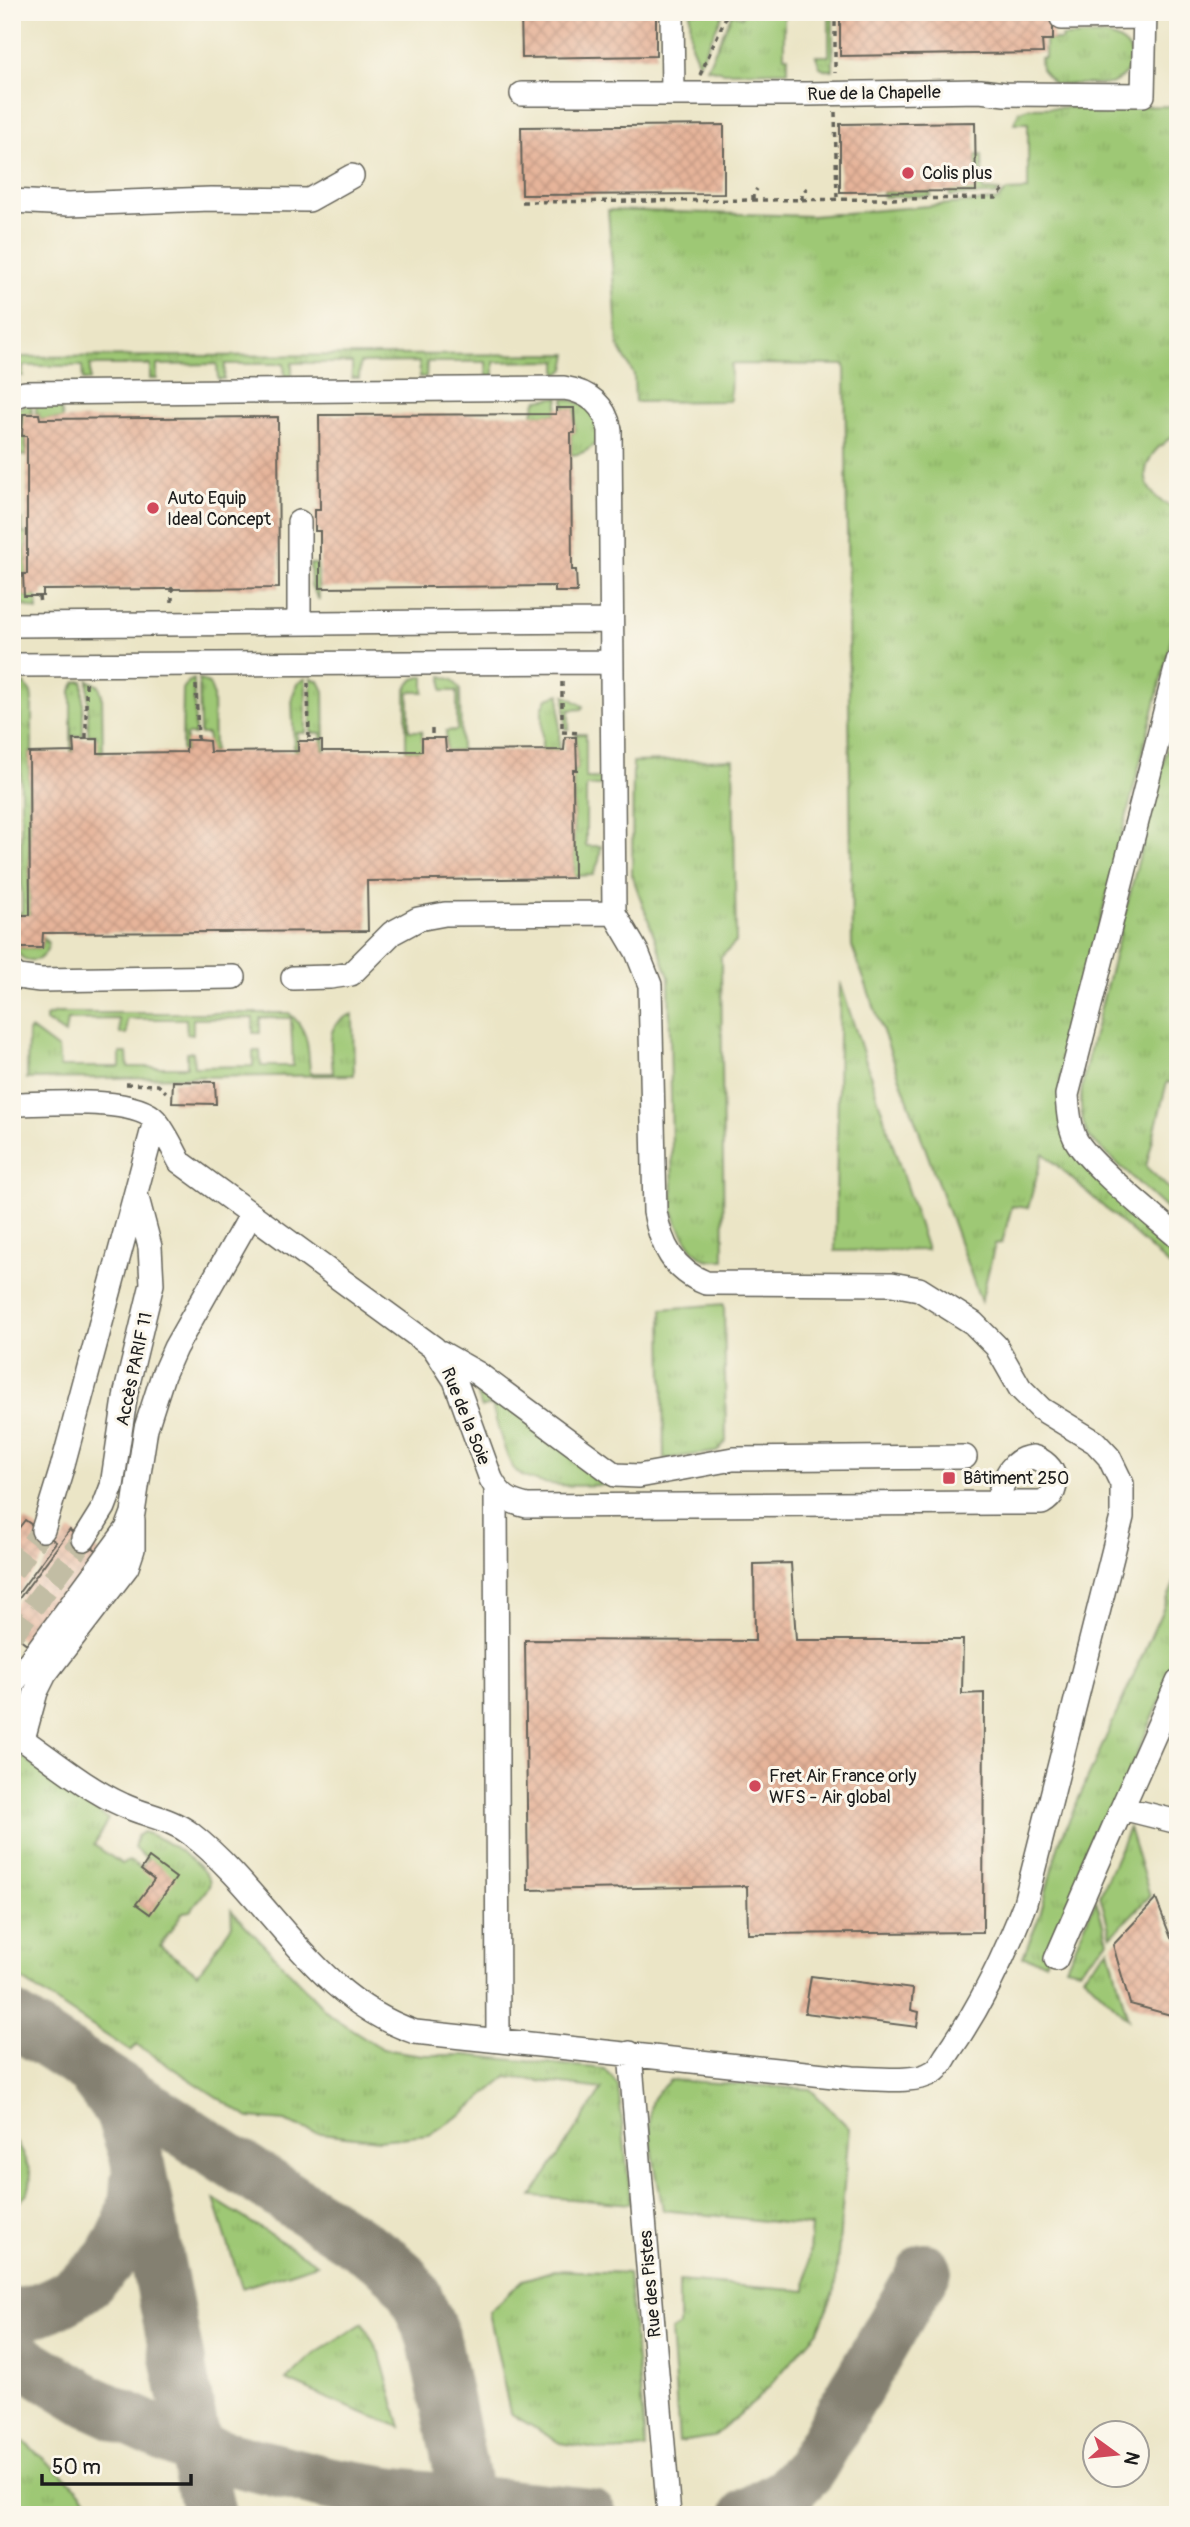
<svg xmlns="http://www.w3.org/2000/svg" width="1190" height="2527" font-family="Pangolin,sans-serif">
	<defs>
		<pattern id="grass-tufts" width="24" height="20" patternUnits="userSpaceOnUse" patternTransform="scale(1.75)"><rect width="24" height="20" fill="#9ec874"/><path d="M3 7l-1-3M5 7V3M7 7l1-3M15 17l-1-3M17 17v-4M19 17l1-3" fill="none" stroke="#88ab64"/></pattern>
		<pattern id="building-cross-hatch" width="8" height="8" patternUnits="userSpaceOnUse" patternTransform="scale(1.75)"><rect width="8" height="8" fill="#e6b49a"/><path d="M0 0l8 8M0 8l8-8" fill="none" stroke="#c59a84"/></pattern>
	</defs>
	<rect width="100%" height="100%" fill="#fbf7ec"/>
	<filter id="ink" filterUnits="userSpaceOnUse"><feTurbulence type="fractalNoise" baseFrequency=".0143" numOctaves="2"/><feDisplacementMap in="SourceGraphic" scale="14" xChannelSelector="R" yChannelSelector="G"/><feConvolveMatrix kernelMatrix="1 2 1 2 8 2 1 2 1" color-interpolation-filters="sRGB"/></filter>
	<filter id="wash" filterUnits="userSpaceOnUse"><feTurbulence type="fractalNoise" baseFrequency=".00686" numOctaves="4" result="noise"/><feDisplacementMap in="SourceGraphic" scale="28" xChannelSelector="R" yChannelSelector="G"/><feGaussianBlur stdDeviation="1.57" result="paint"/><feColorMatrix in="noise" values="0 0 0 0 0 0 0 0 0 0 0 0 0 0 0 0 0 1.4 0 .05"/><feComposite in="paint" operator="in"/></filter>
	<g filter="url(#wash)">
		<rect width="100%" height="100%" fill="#ebe5c6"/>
		<path fill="url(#grass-tufts)" stroke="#5d7248" stroke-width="2" d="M690,12h34l-25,52 -8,-19z
			M743,12h41v44h4v15l-64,1 -17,-4 25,-54 10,3z
			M829,12h4v58h-7l-6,-3 -4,-11h13z
			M1101,35c35,4 43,33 10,49h-57l-13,-15 -1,-11h5v-18h17v-3z
			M1178,106v326c-10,8 -23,16 -28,27 -13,24 6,44 28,50v103l-118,469 27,86 91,83v23l-135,-120 -15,55 -16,-2 -10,37 -7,1 -14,58 -129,-356 -7,-581 -114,-1 -1,37 -95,1 -1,-27 -16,-30 -10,-135 204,6 185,-16 10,-9 21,-1v-67h-14l5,-12 9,-3z
			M976,155h6l1,35 17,1 -4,4 -46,1v-5l26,-1z
			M931,191v5l-48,1v-5z
			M568,354l-3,15 -8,7v-15l-63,1v15h-7l-1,-15h-59l-1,15h-6l-1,-15 -59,1 -1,15h-7v-15h-60v15h-7l-1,-14h-59l-1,15h-6l-1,-15 -60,1v14h-7v-14h-60v15h-7l-1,-14h-59v10h-4v6l-5,-2v-23z
			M559,397l-3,17 -23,1 2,-12 3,-3z
			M564,398c6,2 16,4 21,8 23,20 16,46 -14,49v-22l4,-1 -1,-23 -10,-1z
			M36,402l22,2 3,4 2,11h-23l-1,-5h-3z
			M31,403l1,11h-8l3,42 -15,-2v-39l7,-7z
			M12,520h10l1,13 4,1v40h-4l1,22h13v14l-14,-5 -11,-7v-25l5,-1 -1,-46 -4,-1z
			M310,564h7l2,36 -8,-14z
			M424,676v16h-15v39h13v20h-16v-63l8,-9z
			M442,676l11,4 7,9 1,62h-15v-20l11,-1v-39h-15z
			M306,678v55h-9l1,18h-4l-2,-53 5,-14z
			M311,678l8,3 5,10 1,59 -3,1 -1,-18h-10z
			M194,679l1,56h-9v17h-4l1,-63 5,-7z
			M199,679l11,6 3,9 1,58h-4l-3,-18h-7z
			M88,680l11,6 3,9 1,58h-5l-2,-18h-8z
			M83,681v55h-10l1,16h-3v-62l5,-8z
			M25,684l6,9 1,7v52l-3,1 1,162h-13l5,-4 -2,-217h-6l6,-9z
			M560,694l-1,56h-17v-41l5,-11z
			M565,695l18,11 -1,3 -13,1v19h-4z
			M1178,705v379l-11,-2 -21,85 32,30v23l-89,-83c-13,-23 -8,-50 -2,-75z
			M576,734h10v44h16l-1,8h-15v60h15l-2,15 -6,14 -19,1 -1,-106 4,-1z
			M733,759l3,183 -15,15 3,303c-5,0 -12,1 -18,-1 -13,-3 -29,-34 -33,-47l-4,-235 -37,-102 1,-113z
			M43,938l5,5c0,7 -3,12 -9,16 -11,3 -19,1 -23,-11h26z
			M840,982l87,268 -92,1z
			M56,1013h233c21,18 19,36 21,60h23c-1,-27 -11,-49 20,-59l1,61 -327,4 1,-48 3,-2 27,20 2,18h60v-14h7l1,14h59v-15h6l1,15 59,-1v-15h7l1,15h32l-2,-48h-31v15h-7v-15l-60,1v15h-6l-1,-15h-59v15h-7l-1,-15 -52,1 -2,14 -19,-13v-4z
			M724,1304l2,138 -10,10 -52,7 -2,-150z
			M477,1385l149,99c-27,1 -97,9 -114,-18 -10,-18 -14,-43 -21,-62l-9,4 -8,-22z
			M1178,1575v86l-133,301 -22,-5 17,-42 19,-72z
			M12,1749l96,70 -14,26 28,19 7,-3 12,7 6,-9 -13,-11 3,-12 6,-4c20,6 59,30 67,50l-1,4 -18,25 -8,1 -23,34 38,28 34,-49 -1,-15 100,106 52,33 40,6h42l140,14 13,16 13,119 -99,-8 70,-107 -95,-12 -42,35 -36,23 -50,5 -66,-8 -29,-11 -35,-3 -112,-73 -7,6 -118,-78z
			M1129,1828l21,68 -39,40 -11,-41z
			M1096,1900l12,41 -29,29 -13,-3z
			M1109,1948v1l19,70 -45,-44z
			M670,2080l140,9 39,39 -14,162 -17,41 -60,68 -45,38 -34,5 -8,-111 8,-5v-45l127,10 5,-65 -148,-16c-4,-26 -19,-87 -11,-110 3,-7 13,-14 18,-20z
			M12,2136c15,25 33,53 0,70z
			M214,2199l103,65 -75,24z
			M555,2270l73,3 18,176 -38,2 -48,-8 -50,-30 -21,-101 34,-32z
			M363,2323l17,32 21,72 -56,-21 -59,-26 27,-25z
			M12,2432l66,56 23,27h-89z"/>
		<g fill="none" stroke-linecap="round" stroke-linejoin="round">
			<path stroke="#848071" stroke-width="54" d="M12,2019l372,241 16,14 14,19 19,43 37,179
				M97,2079l24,32 15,44 73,360
				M12,2316c69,-12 124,-64 125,-136
				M12,2354l77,47 107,49 131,33 61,10 202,22
				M748,2515l36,-20 25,-25 116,-200"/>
		</g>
		<g id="blocks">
			<path fill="url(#building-cross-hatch)" d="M521,12h135v44l-134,2z
				M840,12h213v28h-11l1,13 -203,3z
				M975,122l1,69 -136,1v-68z
				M724,125v69l-202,1 -1,-68z
				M556,408h18l1,25h-4l1,137h4l1,22h-22v-6l-235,2v-57h-5v-21h5l-1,-95 237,-1z
				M23,414h16l1,5 238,-2 1,171 -236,2v6h-19l-1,-22h4v-138h-5z
				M565,737h11l1,33h-4l1,108 -207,3 1,50 -325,2 -1,15h-26v-33h14l-1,-162 45,-1 -1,-13h25v14l88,-1v-12h12l11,1 1,11 88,-1v-10h24v10h100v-13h23l1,13 118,-1z
				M173,1081l42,1 1,22 -44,-1z
				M25,1520l31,22 -44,60v-65z
				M70,1530l30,23 -69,94 -19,-14v-25z
				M791,1563l5,77h167l-1,54 22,-1 -1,239 -235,2 -1,-48 -219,4 -3,-250 230,1 -1,-77z
				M149,1858l27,20 -26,36 -14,-10 18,-24 -13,-10z
				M1156,1899l15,39 7,2v77l-48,-13 -17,-59z
				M811,1976l102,13 -2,21 8,2 -2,15 -112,-14z"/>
		</g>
	</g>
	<g filter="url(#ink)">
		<use href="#blocks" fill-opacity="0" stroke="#646258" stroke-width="2"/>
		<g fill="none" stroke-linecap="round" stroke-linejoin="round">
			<path stroke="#c2bda4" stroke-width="23" stroke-dasharray="23 11" stroke-linecap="butt" d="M12,1571l31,-41
				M12,1634l72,-95"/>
			<g stroke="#646258" stroke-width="26">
				<path id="minor" d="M672,12l1,82
					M1062,18l83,-1
					M522,94h284l174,-3 25,3 138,1 2,-83
					M12,201l57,3 142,-5 98,1 43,-24
					M12,397l13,-4 539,-5c25,4 41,17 46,42l4,483
					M299,623v-101
					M12,625l599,-4
					M1178,661l-111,434c1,14 2,30 8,43 10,23 80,79 103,99
					M12,665l599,-3
					M12,972l6,5 22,3 194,-3
					M12,1104c33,0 121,-8 143,16 10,11 18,29 25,42l254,186 21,32 36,99c9,17 18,23 36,27l469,-3
					M440,1352l37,21 138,102 24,1 94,-17 232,-2
					M1033,1457c22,6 32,33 9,46h-46c8,-21 12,-44 37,-46z
					M496,1490l2,550
					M43,1530l19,-62 93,-347
					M84,1539l20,-32 8,-21 14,-94 26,-108 -2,-37 -14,-53
					M1178,1682l-56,126 56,14
					M12,1685l115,-156 6,-16 13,-85 17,-53 12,-27 76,-134
					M12,1732c36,24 71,55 111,73 23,11 47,13 68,29 80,63 123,164 224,198l438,46c21,0 63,6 80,-6 6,-3 10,-11 13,-16 33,-47 59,-100 79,-153l97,-386v-33l-13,-27 -14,-15 -54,-33 -21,-21 -24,-42 -23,-23 -54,-34 -27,-5 -186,-1c-33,-13 -45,-38 -51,-71l-5,-227 -13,-33 -23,-39 -169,1 -27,5 -26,14 -41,41 -21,3 -37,1
					M23,1739l13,-47 9,-18 82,-107 6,-18v-29
					M1056,1959l66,-151
					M630,2053l39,462"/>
			</g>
			<path stroke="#646258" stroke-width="3.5" stroke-dasharray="5 5" stroke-linecap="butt" d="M835,12v61
				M700,75l28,-63
				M835,112l2,87
				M753,200v-5l4,-6
				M802,200v-6l5,-6
				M522,202l474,-4 8,-9
				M172,587v17
				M39,596l1,9
				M562,682v50l20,1
				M86,683v56
				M308,683l1,58
				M196,685l2,55
				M432,729v9
				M126,1084l32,1 8,7"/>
			<use href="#minor" stroke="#fff" stroke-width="23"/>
		</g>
	</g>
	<g fill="#d1495b" stroke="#fbf7ec" stroke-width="2.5">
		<circle cx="908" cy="173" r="7"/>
		<circle cx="153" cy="508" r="7"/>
		<rect x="942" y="1471" width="14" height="14" rx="3.5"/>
		<circle cx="755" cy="1786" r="7"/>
	</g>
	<g text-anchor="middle" stroke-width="6" stroke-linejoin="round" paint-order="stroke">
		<g font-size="18" fill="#1c1c1c" stroke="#fbf7ec">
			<text transform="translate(874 93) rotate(-1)" y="6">Rue de la Chapelle</text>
			<text transform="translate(134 1369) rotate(-78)" y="6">Accès PARIF 11</text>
			<text transform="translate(466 1416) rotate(68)" y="6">Rue de la Soie</text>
			<text transform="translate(650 2284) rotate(-95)" y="6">Rue des Pistes</text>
		</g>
		<g font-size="18" fill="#1c1c1c" stroke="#fbf7ec" text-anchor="start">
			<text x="922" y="179">Colis plus</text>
			<text x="167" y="504">Auto Equip<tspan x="167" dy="21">Ideal Concept</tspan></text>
			<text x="963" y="1484">Bâtiment 250</text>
			<text x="769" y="1782">Fret Air France orly<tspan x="769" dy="21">WFS - Air global</tspan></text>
		</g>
	</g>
	<rect width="1190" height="2527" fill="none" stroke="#fbf7ec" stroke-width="42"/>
	<g transform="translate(1116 2454) rotate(105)"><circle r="33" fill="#fbf7ec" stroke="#a29f99" stroke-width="2"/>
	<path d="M0-5L12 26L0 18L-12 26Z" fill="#d1495b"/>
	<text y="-10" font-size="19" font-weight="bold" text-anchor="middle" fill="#1c1c1c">N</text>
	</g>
	<path d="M42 2474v10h149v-10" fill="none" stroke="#1c1c1c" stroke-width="3.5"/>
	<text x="52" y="2474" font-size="21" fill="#1c1c1c" stroke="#fbf7ec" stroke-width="5" paint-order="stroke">50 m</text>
</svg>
